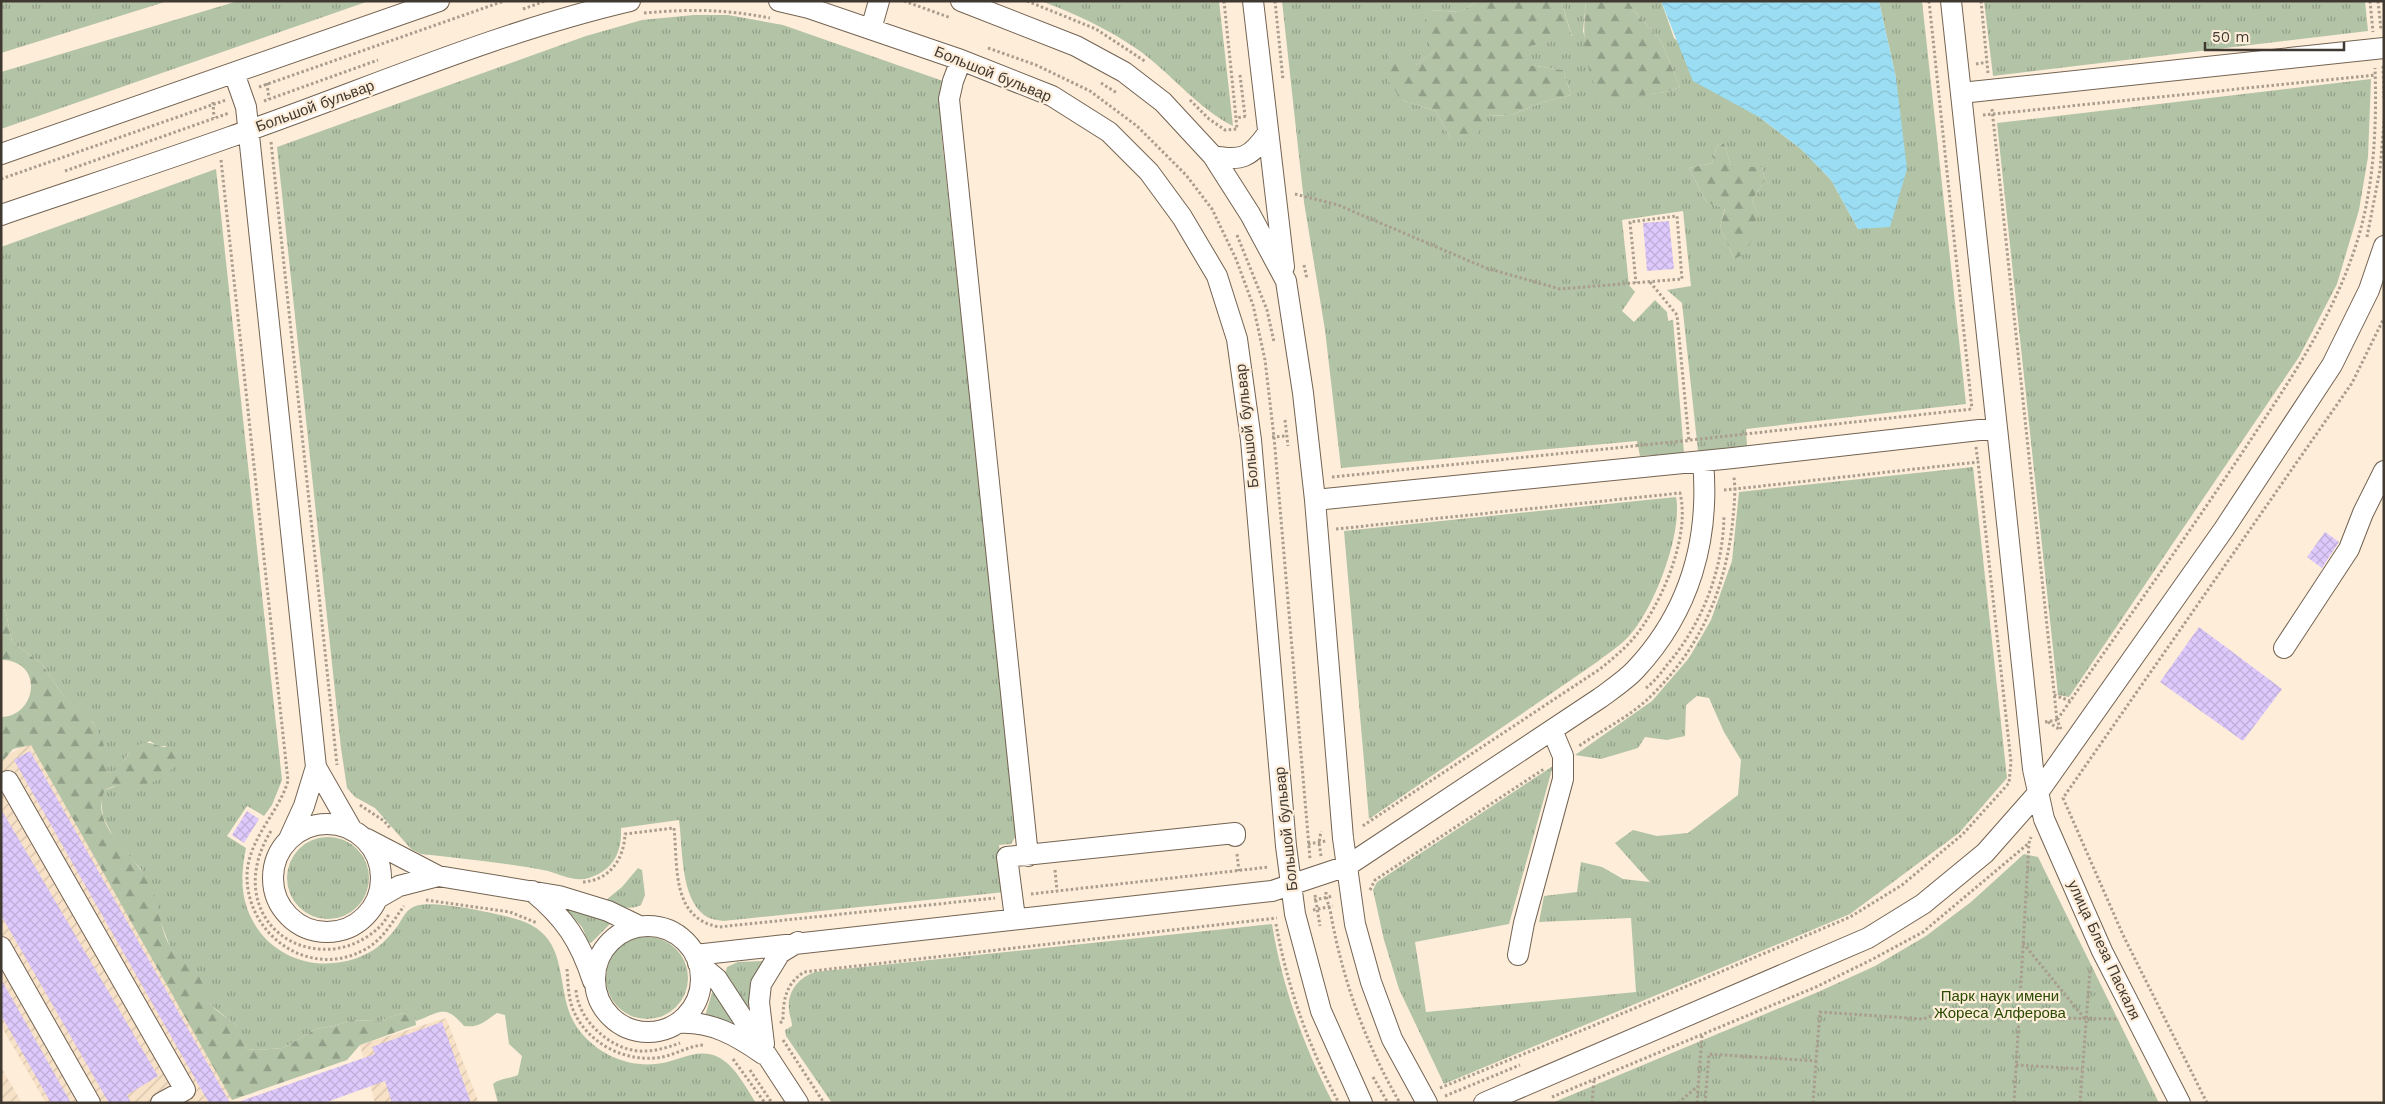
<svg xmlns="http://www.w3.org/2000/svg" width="2385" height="1104" font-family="'Work Sans',sans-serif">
	<defs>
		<pattern id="industrial-furrows" width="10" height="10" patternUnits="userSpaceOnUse" patternTransform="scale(1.25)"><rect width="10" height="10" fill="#f7e1c7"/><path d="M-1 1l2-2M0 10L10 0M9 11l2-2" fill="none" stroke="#d5c2ab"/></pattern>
		<pattern id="grass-tufts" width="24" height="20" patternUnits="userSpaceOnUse" patternTransform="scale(1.25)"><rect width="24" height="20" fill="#b2c3a6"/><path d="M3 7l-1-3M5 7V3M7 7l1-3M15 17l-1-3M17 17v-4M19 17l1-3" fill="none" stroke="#929f88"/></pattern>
		<pattern id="forest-firs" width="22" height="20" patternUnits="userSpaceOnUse" patternTransform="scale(1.25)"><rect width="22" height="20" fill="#b2c3a6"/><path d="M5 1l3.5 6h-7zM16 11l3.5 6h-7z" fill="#929f88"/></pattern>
		<pattern id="water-waves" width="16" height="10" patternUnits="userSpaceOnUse" patternTransform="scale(1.25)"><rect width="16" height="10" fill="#9bdef3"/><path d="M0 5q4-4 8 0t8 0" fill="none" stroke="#87bfd1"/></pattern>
		<pattern id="building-cross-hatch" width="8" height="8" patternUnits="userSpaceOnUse" patternTransform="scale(1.25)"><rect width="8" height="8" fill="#dec9fc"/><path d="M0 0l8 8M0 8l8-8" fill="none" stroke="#c0add8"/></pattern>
	</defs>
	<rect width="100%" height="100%" fill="#feedd9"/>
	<path fill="url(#industrial-furrows)" d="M37,738l198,359 -14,6h-175l-45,-77v-267z
		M446,1018l33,85h-104l-15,-58z
		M1,1067l21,36h-21z"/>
	<path fill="url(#grass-tufts)" fill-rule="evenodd" d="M1,1h167l-167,52z
		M238,1h131l-368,128v-57z
		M1041,1h178l14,125c-36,-18 -62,-53 -96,-77 -29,-20 -63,-36 -96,-48z
		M1282,1h196l-18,11 -31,-2 5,41 -18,14 -14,35 34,11 14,27 37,-22 24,-1 32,-13 28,-7 -8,-25 -33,-5v-19l42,-10 -11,-35h25l-3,30 18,69 65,-8 14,-5 -19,-46 -25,-28 -8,-12h33l13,37 85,79 42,32 30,31 27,49 38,-151 -17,-77h43l44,403 -220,25 1,17 -49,5 -16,-148 -15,-13 24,-4 -8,-75 -61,9 7,65 6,7 -13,19 12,11 21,-22 12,12 1,9 5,-1 11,133 -44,3 -3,-15 -296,27 -16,-138 -21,-128zM1724,143l7,24h31l3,13 -13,20 5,12 -23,47 -14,-32 5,-19 -19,-6 -17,-34 23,-5 5,-17z
		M1984,1h381l3,30 -375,45z
		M694,15h34l55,10 160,56 -2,49 76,704 -6,10 -12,1 6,47 -282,29c-6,-1 -14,-2 -19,-6 -24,-19 -21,-66 -25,-95l-58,8c1,24 -7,42 -32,50 -14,4 -28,-3 -41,-7 -14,-3 -28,-5 -42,-7 -28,-4 -57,-7 -85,-10l-10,-5 -36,-41 -20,-11 -8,-9 -6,-40 -64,-601 309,-111 56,-16z
		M2371,79l-3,78 -9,53 -22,74 -38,73 -230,340 -11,-2 -61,-572z
		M216,169l66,611 -10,25 -8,11 -17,-10 -20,30 19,12c-4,20 -6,40 1,60 18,51 75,69 121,45 11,-5 21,-16 28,-25 8,-10 9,-20 23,-23 19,-4 77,8 97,14 60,17 35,74 63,111 20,26 53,39 84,33 19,-4 36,-15 55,-6 17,8 28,31 38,46h-258l-5,-19c8,-6 16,-5 25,-9l4,-19 -13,-12 -4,-29 -8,-2c-12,8 -17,15 -33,13 -19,-22 -23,-14 -48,-5l-2,-3 -12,-5 -23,8 -28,-1 -17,6 -18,3 -33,19 -27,2 -9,-1 -12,-25 -22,-17 -43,-60 -29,-78 -25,-27 -13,-25 -2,-19 4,-8 17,-6 9,1 35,-39h-9l-7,-5 -22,13 -10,16 -8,3 -6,-7v-19l-11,-25 -21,-16 -12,-15 -18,-27 -30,-22 -6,-29 -5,-10v-356z
		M1973,467l34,311 -48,55 -109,81 -406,170 -45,-95 -15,-49 -11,-50 4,-8 176,-116 -44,158 -94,18 11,70 210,-20 -5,-74 -92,4 5,-26 33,-4 4,-30 21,5 21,12 27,3 -35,-39 18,-13 24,6 31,-3 50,-38 3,-35 -17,-28 -15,-34 -12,-2 -11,9 -1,31 -18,4 -22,-3 -7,11 -37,11 -26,-4 77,-54 37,-43 22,-38 21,-59 7,-69z
		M1676,497c7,36 -22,112 -47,139 -9,10 -22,18 -32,26l-228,157 -25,-288z
		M287 878a41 41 0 1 1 82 0a41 41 0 1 1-82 0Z
		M2024,854l14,3 121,246h-607l266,-111 57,-26 51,-30 45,-34z
		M638,868l4,2 3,25 -4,10c-12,6 -24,1 -35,-5l16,-13z
		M563,906l50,15 -21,21 -3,1 -7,-16z
		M1272,924c10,62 32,123 61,179h-501l-46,-67 -1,-6 7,-4c0,-6 -3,-11 -3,-17 -2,-17 10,-32 26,-37z
		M606 978a41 41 0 1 1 82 0a41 41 0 1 1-82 0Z
		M763,961l-13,31 -1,14h-4l-20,-32 2,-7 11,-5z
		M713,990l24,34 -32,-8z"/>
	<path fill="url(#forest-firs)" d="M1478,1h83l11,36 -42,9v19l33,5 8,25 -28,7 -32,13 -24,1 -14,27 -23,-5 -14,-27 -34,-11 -16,-22 4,-28 26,15 18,-14 -13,-20 8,-21 31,2z
		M1586,1h42l8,12 25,28 19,46 -14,5 -65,9c-17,-36 -19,-60 -15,-100z
		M1724,143l7,24h31l3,13 -13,20 5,12 -3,22 -8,19 -12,6 -14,-32 5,-18 -19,-7 -17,-34 23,-5 5,-17z
		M1,603l5,10 6,29 30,22 18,27 12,14 7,6 8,2c5,8 15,24 17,33 2,11 -1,18 6,27 18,-7 20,-39 46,-28 6,2 12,2 18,6l4,8c-6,15 -22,24 -38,26 -14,3 -20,-3 -35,5 -18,35 32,66 45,94 10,20 9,45 21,64 7,10 18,15 25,24 8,9 9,24 16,34 6,7 15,11 21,16 6,6 10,19 14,27l9,1 27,-2 33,-19 18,-3 17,-6 28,1 23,-8 13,5 1,7 -56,20 -13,15 -115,40 -201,-355 -18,4 -12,14v-46c35,0 44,-55 2,-57l-2,-3z"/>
	<path fill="url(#water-waves)" d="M1661,1h218l17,77 11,91 -17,58 -32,2 -27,-49 -30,-31 -42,-32 -66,-36z"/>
	<path fill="url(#building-cross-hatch)" d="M1669,221l5,48 -27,2 -4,-48z
		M2325,532l14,10 -17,26 -15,-11z
		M2199,627l83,62 -39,52 -83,-59z
		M30,751l200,352h-21l-195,-343z
		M1,809l157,267 -31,19 4,8h-22l-108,-188z
		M247,811l12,8 -15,24 -12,-8z
		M1,979l70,124h-20l-50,-88z
		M442,1022l29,81h-79l-7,-22 -61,22h-83v-2l134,-47 -3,-7z"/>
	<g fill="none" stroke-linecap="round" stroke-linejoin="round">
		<g stroke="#736352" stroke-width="22">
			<path id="minor" d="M779,1l30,7 152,52 91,36 57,36 40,40 33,45 35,59 20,63 14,101 35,406 9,68 26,97 41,92
				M961,1l115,45 48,26 39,30 50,54 37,58 36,67 17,112 12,107 28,338 12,86 16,58 21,57 35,64
				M1253,1l31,266
				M1951,1l46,427
				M871,29l8,-28
				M961,60l-8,21 -4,18 79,757
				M234,73l12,34 70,660 36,63
				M1961,93l423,-45
				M1,154l438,-153
				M1213,156c29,5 37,2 54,-22
				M1,215c76,-26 153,-51 229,-78 133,-46 263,-104 400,-136
				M1315,500l418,-42 264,-30 36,341 11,50 58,132 78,152
				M2284,648l65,-99 14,-36 21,-42
				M8,781l177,309 -24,13
				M273 878a54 54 0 1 1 108 0a54 54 0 1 1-108 0Z
				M289,839l15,-33 12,-39
				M367,839l71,37 121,20 49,15 31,15
				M532,891c33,27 48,50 61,90
				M378,898l21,-12 39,-10
				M1015,918l-8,-61 228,-24v3
				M595 979a53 53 0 1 1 106 0a53 53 0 1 1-106 0Z
				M1,947l89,156
				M695,955l577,-64 75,-25 253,-168c12,-9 26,-18 36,-29 54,-58 74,-130 67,-208
				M1518,955l6,-32 39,-144v-23l-11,-26
				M698,963l19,16 81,124
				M678,1023c33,-2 58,12 85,31
				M764,1044l-5,-42 2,-18 19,-31 18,-11
				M1484,1103l384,-165 55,-34 62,-51 52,-59 187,-265 108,-164 37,-75 15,-44"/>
		</g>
		<path stroke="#a99d8e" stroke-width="3" stroke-dasharray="2.5 2.5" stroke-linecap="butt" d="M904,1l47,17
			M1027,1l69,28 50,33
			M1224,1l12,117 12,-2
			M1275,1l8,79
			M1929,1l43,408
			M1981,1l7,72
			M2370,1l3,31
			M2378,1l3,29
			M523,9l22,-8
			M644,13c48,-4 79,-4 126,5
			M988,48l48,17 54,26 47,35 49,49 26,34 24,50 17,46 12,55 9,77 36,422
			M1976,64l11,-2
			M2383,66l1,32
			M1240,75l5,41
			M267,83l2,16
			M1101,83l16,10
			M259,87l245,-86
			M1190,100l19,19 16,11 12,-1 -1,-11
			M264,101l114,-41
			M213,102l1,16
			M1992,109l65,611c61,-88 124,-175 183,-264 44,-67 90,-132 115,-208 19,-57 22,-120 20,-180
			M1983,115l392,-40
			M271,142l66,623
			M221,160l67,621c-10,33 -40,58 -41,94 -1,59 61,105 117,75 19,-10 28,-28 40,-44
			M65,171l164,-58
			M1,179l225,-79
			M1295,194l43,11 148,63 74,21 122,-10 -5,-63 -47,6 6,61
			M1237,235l30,75 7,32
			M2367,237l13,-67 4,-49
			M1304,265l3,14
			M1650,282l27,33 12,127
			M1285,420l3,26
			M1272,437l14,-1
			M1976,447l2,15
			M1332,477l341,-35 299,-33
			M1724,490l11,-1 -1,-12
			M1336,529l344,-36c11,44 -20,115 -48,147 -10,11 -21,20 -32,29l-239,158
			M1646,688c8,-6 15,-15 21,-23 35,-41 56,-94 57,-149
			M2054,695l16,6
			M2045,722l12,-2 4,9
			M2048,722l11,7
			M360,805l24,16 6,7
			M271,831c-13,21 -20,46 -13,70 13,46 69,61 107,37 10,-6 18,-13 24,-24
			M1308,844l18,-3
			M1237,854l2,17
			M1321,856l-2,-13 2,-12
			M1055,870l2,21
			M583,882c27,-2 41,-23 42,-48l49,-6c4,39 -3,90 45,99l276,-29
			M1370,890l5,-10 169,-111
			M1326,892c0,8 4,15 5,23 12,66 35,130 69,188
			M1031,894l238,-27
			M1315,895l5,31
			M426,900l84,12 27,11
			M1314,900l19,-4
			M1313,910l20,-4
			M1276,924c11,62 33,124 63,179
			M2023,943l62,76
			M567,969c1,12 1,26 5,38 12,33 48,54 83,51 17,-1 32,-12 48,-13
			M576,990c2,30 33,58 62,61 15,1 28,-3 42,-8
			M780,1023l3,-2c0,-22 3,-37 21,-49l473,-54
			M783,1040l41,63
			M733,1059l32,44
			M2016,1065l66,4
			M750,1070l22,33
			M1373,1077l15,26
			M1440,1088l155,-63 255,-108 52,-32 61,-51 46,-51 2,-21 -33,-300 -243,27c-3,81 -25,149 -84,207 -20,20 -49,34 -72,50
			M1445,1096l75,-31
			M1552,1097l264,-110 55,-27 52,-28 106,-89
			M1592,1103l2,-23
			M1678,1103l20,-17
			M1697,1103l5,-68
			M1705,1103l4,-49 107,7 4,-49 103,7 8,-3 185,3
			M1813,1103l3,-42
			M2014,1103l15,-260 2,-6
			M2080,1103l10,-133
			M2207,1103l-84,-168 -60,-137 289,-415 32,-65"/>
		<use href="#minor" stroke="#fff" stroke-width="20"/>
	</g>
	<g text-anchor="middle" stroke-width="4.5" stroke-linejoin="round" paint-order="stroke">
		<g font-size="15" fill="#403931" stroke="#feedd9">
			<text transform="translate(993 74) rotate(22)" y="5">Большой бульвар</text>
			<text transform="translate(315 106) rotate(-20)" y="5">Большой бульвар</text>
			<text transform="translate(1247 426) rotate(-96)" y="5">Большой бульвар</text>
			<text transform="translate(1286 829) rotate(-96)" y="5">Большой бульвар</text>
			<text transform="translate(2104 950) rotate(65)" y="5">улица Блеза Паскаля</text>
		</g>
		<g font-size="15" fill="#294a00" stroke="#feedd9">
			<text x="2000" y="1001">Парк наук имени<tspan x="2000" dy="17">Жореса Алферова</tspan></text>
		</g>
	</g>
	<rect width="2385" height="1104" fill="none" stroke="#403931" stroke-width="5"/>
	<path d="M2205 42v8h139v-8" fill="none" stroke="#403931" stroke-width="2.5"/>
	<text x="2212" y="42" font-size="15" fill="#403931" stroke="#feedd9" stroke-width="4" paint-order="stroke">50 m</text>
</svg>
